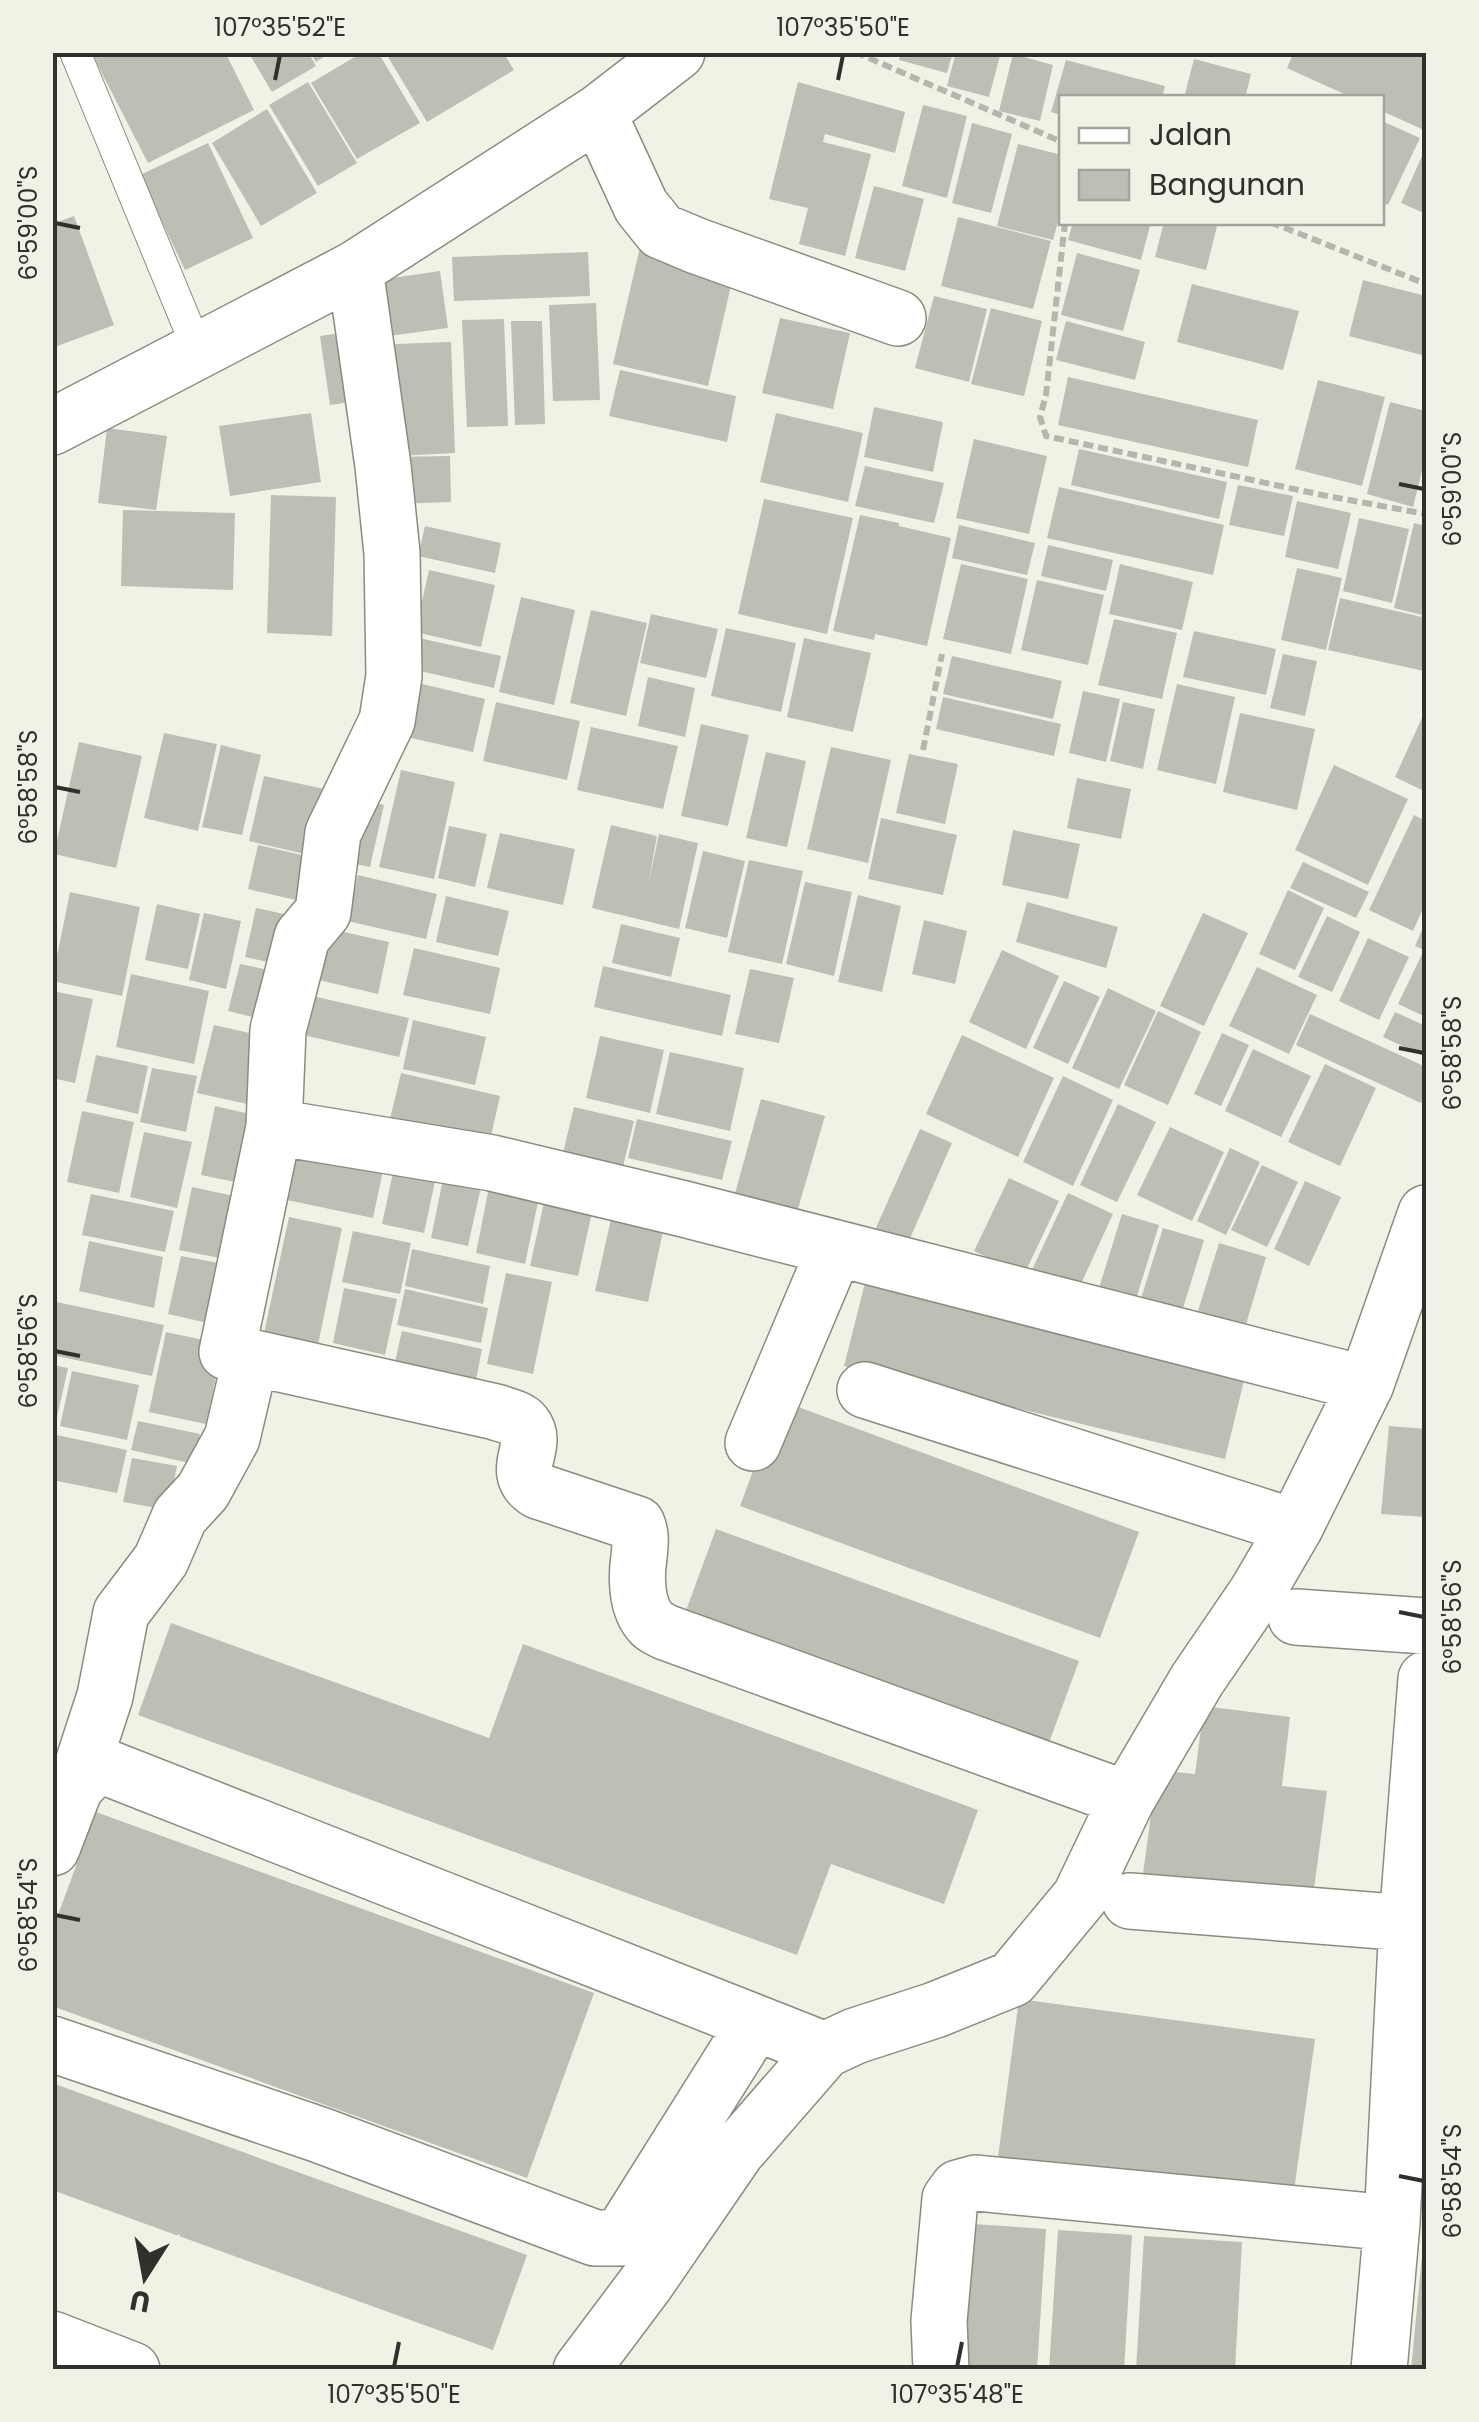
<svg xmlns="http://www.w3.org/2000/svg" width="1479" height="2422" font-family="Poppins,sans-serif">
	<rect width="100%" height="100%" fill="#f2f1e6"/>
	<path fill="#bfbeb4" d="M91,52h134l29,58 -106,53z
		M248,52h60l8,14 -44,26z
		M310,52h21l-15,10z
		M363,52h15l42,71 -63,36 -46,-76z
		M385,52h118l11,18 -87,52z
		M901,52h52l-6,21 -48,-13z
		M956,52h45l-12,45 -42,-11z
		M1294,52h132v79l-44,-20v-13h-29l-66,-30z
		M1013,54l40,11 -13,56 -41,-10z
		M1194,59l57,15 -6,24h-61z
		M1066,60l99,26 -3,12h-100v17l-11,-3z
		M308,82l49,81 -39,23 -49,-81z
		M798,82l107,30 -10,41 -70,-19 -2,8 48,12 -26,102 -46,-12 9,-36 -39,-9z
		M923,105l44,11 -20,82 -45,-12z
		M267,109l50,84 -56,33 -49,-83z
		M1382,121l38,17 -32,67 -6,-3z
		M972,123l40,11 -21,79 -39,-10z
		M208,143l45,95 -68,32 -45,-95z
		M1018,144l44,11v52l-9,33 -56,-14z
		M1426,147v67l-25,-11z
		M874,186l50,13 -19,72 -50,-13z
		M74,216l40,109 -62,23v-124z
		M958,217l93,24 -18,68 -92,-23z
		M1073,222h78l-10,38 -73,-20z
		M1164,222h54l-12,48 -51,-13z
		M640,247l95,21 -27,118 -95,-22z
		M588,252l2,44 -136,5 -2,-44z
		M1077,253l63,17 -17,61 -62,-16z
		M440,271l8,57 -67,9 -9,-56z
		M1363,280l63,16v60l-77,-20z
		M1192,284l107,27 -16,59 -106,-28z
		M934,296l53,13 -18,73 -54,-14z
		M596,303l4,97 -47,1 -4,-96z
		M991,308l51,13 -18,75 -53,-12z
		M780,318l70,15 -17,76 -71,-16z
		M504,319l4,107 -41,1 -5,-107z
		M511,321h31l3,103 -30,1z
		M1066,321l79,21 -10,38 -79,-20z
		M347,332l10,69 -27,4 -10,-69z
		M451,342l4,111 -56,3 -4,-112z
		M620,370l116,26 -9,46 -118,-26z
		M1068,377l190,43 -10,47 -190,-42z
		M1318,380l67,17 -23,89 -67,-17z
		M1390,402l36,9v44l-13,52 -46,-13z
		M874,407l69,15 -10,50 -69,-15z
		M311,413l10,69 -91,14 -11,-70z
		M776,413l87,20 -15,69 -88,-20z
		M107,428l60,8 -11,74 -58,-7z
		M974,439l73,17 -18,78 -73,-16z
		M1079,449l148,33 -8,37 -148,-34z
		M450,456l1,46 -56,2 -2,-47z
		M865,466l79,17 -10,40 -79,-17z
		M1238,485l55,11 -9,40 -55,-11z
		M1059,487l165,38 -11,50 -166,-37z
		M271,495l65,2 -4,139 -65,-3z
		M764,499l89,19 -26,116 -89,-20z
		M1297,501l54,12 -13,56 -53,-12z
		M123,510l112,3 -2,77 -112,-4z
		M860,515l39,8v3l52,12 -24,108 -52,-12 -1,6 -41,-9z
		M1359,518l50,11 -17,74 -49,-12z
		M1414,523l12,3v90l-32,-8z
		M959,525l76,18 -8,32 -75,-17z
		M425,526l76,17 -6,30 -77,-17z
		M1048,545l65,15 -7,31 -65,-15z
		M961,564l67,15 -17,75 -68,-15z
		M1120,564l73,18 -11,48 -73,-16z
		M1297,568l45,10 -16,72 -45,-10z
		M429,570l66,15 -14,62 -66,-15z
		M1037,580l67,15 -16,70 -67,-15z
		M521,597l54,13 -21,95 -55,-13z
		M1340,598l86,20v40l-2,13 -96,-21z
		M591,610l56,13 -21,93 -56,-13z
		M651,614l67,15 -12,49 -66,-15z
		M1114,619l63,14 -15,66 -64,-14z
		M726,628l70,15 -15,69 -70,-16z
		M1194,631l82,18 -10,46 -83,-18z
		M414,637l87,19 -7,32 -87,-20z
		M804,638l67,15 -18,79 -66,-15z
		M1283,654l34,7 -12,55 -35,-8z
		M952,656l110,25 -9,38 -110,-25z
		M648,677l47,11 -10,49 -47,-11z
		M410,681l75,18 -12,53 -75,-17z
		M1177,684l58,13 -19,87 -59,-14z
		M1083,691l37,8 -14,63 -37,-9z
		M943,697l118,27 -7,32 -118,-27z
		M496,702l84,19 -13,59 -84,-19z
		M1123,702l32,7 -12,60 -33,-8z
		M1426,709v83l-31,-15z
		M1240,713l75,16 -18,81 -74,-18z
		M701,724l48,11 -21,91 -47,-10z
		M591,727l87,19 -15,63 -86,-19z
		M164,733l53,11 -19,87 -54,-13z
		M79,742l63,14 -26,112 -62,-14z
		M221,745l40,10 -19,80 -40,-8z
		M831,747l60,13 -23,103 -61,-14z
		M766,752l40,9 -19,86 -41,-9z
		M909,754l49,10 -13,60 -49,-11z
		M1334,765l74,34 -40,86 -73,-35z
		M401,770l54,12 -21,97 -55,-12z
		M264,776l65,14 -15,66 -65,-15z
		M1077,778l54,11 -10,50 -54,-11z
		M360,799l24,6 -14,62 -24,-5z
		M1414,815l12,6v81l-13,29 -44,-21z
		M881,818l76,17 -14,60 -75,-16z
		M611,825l46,11 -9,50 11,-52 39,9 -19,86 -87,-21z
		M449,826l38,8 -12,53 -37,-9z
		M1013,830l67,14 -12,55 -66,-14z
		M500,833l75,16 -12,56 -76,-17z
		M258,845l61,14 -10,44 -61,-14z
		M703,851l42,10 -18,77 -42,-10z
		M749,860l54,11 -21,93 -54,-12z
		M1303,862l66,30 -13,26 -66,-30z
		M358,875l79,19 -11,45 -79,-18z
		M805,882l47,10 -18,84 -48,-12z
		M1288,890l36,18 -29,62 -36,-16z
		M70,892l70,15 -18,89 -70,-15z
		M858,895l43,11 -19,86 -44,-10z
		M446,896l63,15 -11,45 -62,-14z
		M1027,902l91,25 -12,41 -90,-26z
		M157,904l43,10 -12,55 -43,-9z
		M256,908l42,9 -11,49 -42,-9z
		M204,913l37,8 -15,68 -37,-9z
		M1203,913l45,20 -44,93 -44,-20z
		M1327,916l33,16 -28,60 -34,-15z
		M924,920l43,11 -12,53 -43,-10z
		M1426,921v30l-11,-5z
		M621,924l59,14 -9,39 -59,-14z
		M321,927l68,15 -11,52 -68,-16z
		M1368,938l41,19 -30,63 -40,-19z
		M414,948l86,20 -10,46 -87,-19z
		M1002,950l57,26 -33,73 -57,-27z
		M1422,954l4,2v61l-28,-13z
		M240,964l43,9 -10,49 -45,-11z
		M603,966l128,29 -9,41 -128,-29z
		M1257,967l60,28 -28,59 -60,-28z
		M750,969l44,9 -15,65 -44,-9z
		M131,974l78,17 -15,73 -78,-17z
		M1064,981l36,16 -32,67 -35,-16z
		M1108,988l48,23 -37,78 -47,-21z
		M52,991l41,8 -18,84 -23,-5z
		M295,992l114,26 -10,39 -113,-26z
		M1158,1011l43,21 -33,73 -44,-20z
		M1395,1012l31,14v31l-43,-20z
		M1310,1014l116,53v24l-5,12 -125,-58z
		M413,1020l73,17 -11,48 -72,-16z
		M214,1025l53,12 -15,68 -55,-12z
		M1222,1033l27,12 -28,61 -27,-12z
		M962,1035l92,43 -36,79 -92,-43z
		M600,1036l64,14 -14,63 -64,-15z
		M1253,1049l58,27 -30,61 -56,-26z
		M670,1052l74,16 -14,63 -74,-17z
		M96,1055l52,11 -10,48 -52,-12z
		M1325,1064l51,24 -36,78 -52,-24z
		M152,1068l45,8 -11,56 -46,-10z
		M401,1073l99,23 -11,49 -100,-22z
		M1063,1076l50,24 -40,86 -50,-24z
		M761,1099l64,17 -32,110 -62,-18z
		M1118,1104l38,18 -39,80 -37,-17z
		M215,1106l39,9 -14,68 -39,-8z
		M574,1107l60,14 -12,50 -60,-14z
		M82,1111l52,11 -15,71 -52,-11z
		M637,1119l95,22 -10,39 -94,-22z
		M1170,1127l54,25 -32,69 -55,-26z
		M920,1129l32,14 -45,102 -32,-15z
		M144,1132l48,10 -15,66 -47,-11z
		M294,1142l91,19 -12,57 -91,-19z
		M1230,1148l30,14 -34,73 -29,-14z
		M395,1163l42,9 -13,61 -42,-9z
		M446,1164l38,9 -16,73 -37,-8z
		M1262,1165l36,17 -31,65 -36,-17z
		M492,1172l50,11 -17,81 -49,-11z
		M1009,1178l50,23 -35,74 -50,-24z
		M1305,1181l36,16 -32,69 -35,-17z
		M548,1184l48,10 -18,82 -48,-10z
		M192,1187l51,11 -13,62 -51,-10z
		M1068,1193l45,21 -38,83 -46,-21z
		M91,1194l83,17 -9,41 -83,-17z
		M615,1201l52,11 -19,90 -53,-11z
		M1122,1214l37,11 -27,87 -37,-11z
		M289,1217l53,11 -24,117 -54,-12z
		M1163,1228l41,12 -25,81 -41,-13z
		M353,1231l58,12 -11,51 -58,-12z
		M89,1241l74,16 -9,51 -75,-17z
		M1219,1243l47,14 -25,84 -48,-14z
		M412,1249l78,17 -7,38 -78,-18z
		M181,1256l54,10 -14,60 -53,-12z
		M868,1271l380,93 -23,95 -381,-93z
		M506,1273l46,9 -19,92 -46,-10z
		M344,1288l53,11 -12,56 -52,-12z
		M405,1289l83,19 -7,35 -84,-18z
		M52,1301l112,24 -12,51 -100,-21z
		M402,1331l80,18 -10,52 -82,-17z
		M166,1332l57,12 -17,80 -57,-12z
		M52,1365l16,3 -11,49 -5,-1z
		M72,1371l67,14 -12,55 -67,-14z
		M779,1400l360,132 -39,106 -360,-132z
		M138,1421l62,13 -6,30 -63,-14z
		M1389,1426l37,3v88l-45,-3z
		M52,1434l75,16 -10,43 -65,-13z
		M132,1458l45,8 -9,44 -45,-8z
		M716,1529l363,132 -32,87 -363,-132z
		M171,1623l318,115 34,-94 455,166 -34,94 -113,-40 -34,91 -659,-240z
		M1204,1706l86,11 -8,69 45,5 -14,105 -170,-22 14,-104 38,4z
		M96,1812l498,181 -67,185 -475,-172v-75z
		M1019,1999l296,40 -22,159 -295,-41z
		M52,2083l475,172 -34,95 -441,-160z
		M959,2223l87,6 -9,141h-88z
		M1058,2230l74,5 -8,135h-75z
		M1424,2235h2v135h-15z
		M1144,2236l98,6 -7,128h-99z"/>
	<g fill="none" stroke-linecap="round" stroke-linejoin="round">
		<g stroke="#8c8b81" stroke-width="32">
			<path id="service" d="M75,52l124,301"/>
		</g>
		<g stroke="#8c8b81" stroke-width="58">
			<path id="minor" d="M598,113l43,93 20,25 36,15 201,72
				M355,269l28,197 9,87 2,123 -7,45 -54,112 -10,79 -21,25 -13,51 -11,42 -4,97 -47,225 269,60c8,3 23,6 28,13 17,21 -17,46 14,66l99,33c5,12 3,21 2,33 -3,20 -3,50 12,66 3,4 9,6 14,9l462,167
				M52,427l303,-158 243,-156 79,-61
				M274,1127l218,36 192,46 682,175
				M865,1390l430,137
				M753,1443l82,-194
				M1296,1617l130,9
				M75,1788l30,-92 16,-83 40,-53 19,-44 23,-25 29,-53 19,-81
				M52,1848l23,-60 15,-17 18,-3 717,282
				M1130,1901l277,22
				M52,2044l268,91 275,103h25l135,-215
				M52,2339l80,31
				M581,2370l66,-88 90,-131 88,-101 30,-14 80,-26 77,-31 68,-82 47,-98 70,-119 60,-88 38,-65 71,-143 60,-171
				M941,2370l-2,-49 11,-122 8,-11 18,-5 416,40
				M1379,2370l13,-147 15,-300 19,-244"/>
		</g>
		<path stroke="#b6b6ad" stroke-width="6" stroke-dasharray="10 5" stroke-linecap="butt" d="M855,52l207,90
			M1065,222l-19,173 -6,22 6,19 281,60 99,18
			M1270,222l156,62
			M923,750l19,-96"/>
		<use href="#service" stroke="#fff" stroke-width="30"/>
		<use href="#minor" stroke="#fff" stroke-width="55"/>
	</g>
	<path fill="none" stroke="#30302c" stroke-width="4" d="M275,80l5,-25M838,80l5,-25M55,223l25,5M1399,484l25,5M55,787l25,5M1399,1048l25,5M55,1351l25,5M1399,1612l25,5M55,1915l25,5M1399,2176l25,5M394,2367l5,-25M957,2367l5,-25"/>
	<rect width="1479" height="2422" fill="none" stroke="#f2f1e6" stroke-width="110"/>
	<rect x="1059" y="95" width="325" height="130" fill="#f2f1e6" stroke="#a4a49c" stroke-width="2.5"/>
	<rect x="1079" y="128" width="50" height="15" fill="#ffffff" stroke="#a4a49c" stroke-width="2.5"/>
	<text x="1149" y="145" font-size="30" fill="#30302c">Jalan</text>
	<rect x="1079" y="170" width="50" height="30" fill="#bfbeb4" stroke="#a4a49c" stroke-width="2.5"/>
	<text x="1149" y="195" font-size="30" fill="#30302c">Bangunan</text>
	<g transform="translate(145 2277) rotate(191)" stroke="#f2f1e6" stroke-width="8" paint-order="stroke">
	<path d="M0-8L18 38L0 25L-18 38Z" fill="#30302c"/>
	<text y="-15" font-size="28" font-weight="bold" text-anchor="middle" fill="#30302c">U</text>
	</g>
	<rect x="55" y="55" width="1369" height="2312" fill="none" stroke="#30302c" stroke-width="4"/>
	<g font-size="25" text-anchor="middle" fill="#30302c">
		<text x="280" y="36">107°35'52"E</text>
		<text x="843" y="36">107°35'50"E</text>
		<text transform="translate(28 223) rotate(-90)" y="9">6°59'00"S</text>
		<text transform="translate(1452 489) rotate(-90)" y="9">6°59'00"S</text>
		<text transform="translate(28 787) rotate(-90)" y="9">6°58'58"S</text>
		<text transform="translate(1452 1053) rotate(-90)" y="9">6°58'58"S</text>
		<text transform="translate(28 1351) rotate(-90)" y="9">6°58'56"S</text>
		<text transform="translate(1452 1617) rotate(-90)" y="9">6°58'56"S</text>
		<text transform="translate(28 1915) rotate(-90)" y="9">6°58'54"S</text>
		<text transform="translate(1452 2181) rotate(-90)" y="9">6°58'54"S</text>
		<text x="394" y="2403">107°35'50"E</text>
		<text x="957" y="2403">107°35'48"E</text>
	</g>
</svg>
